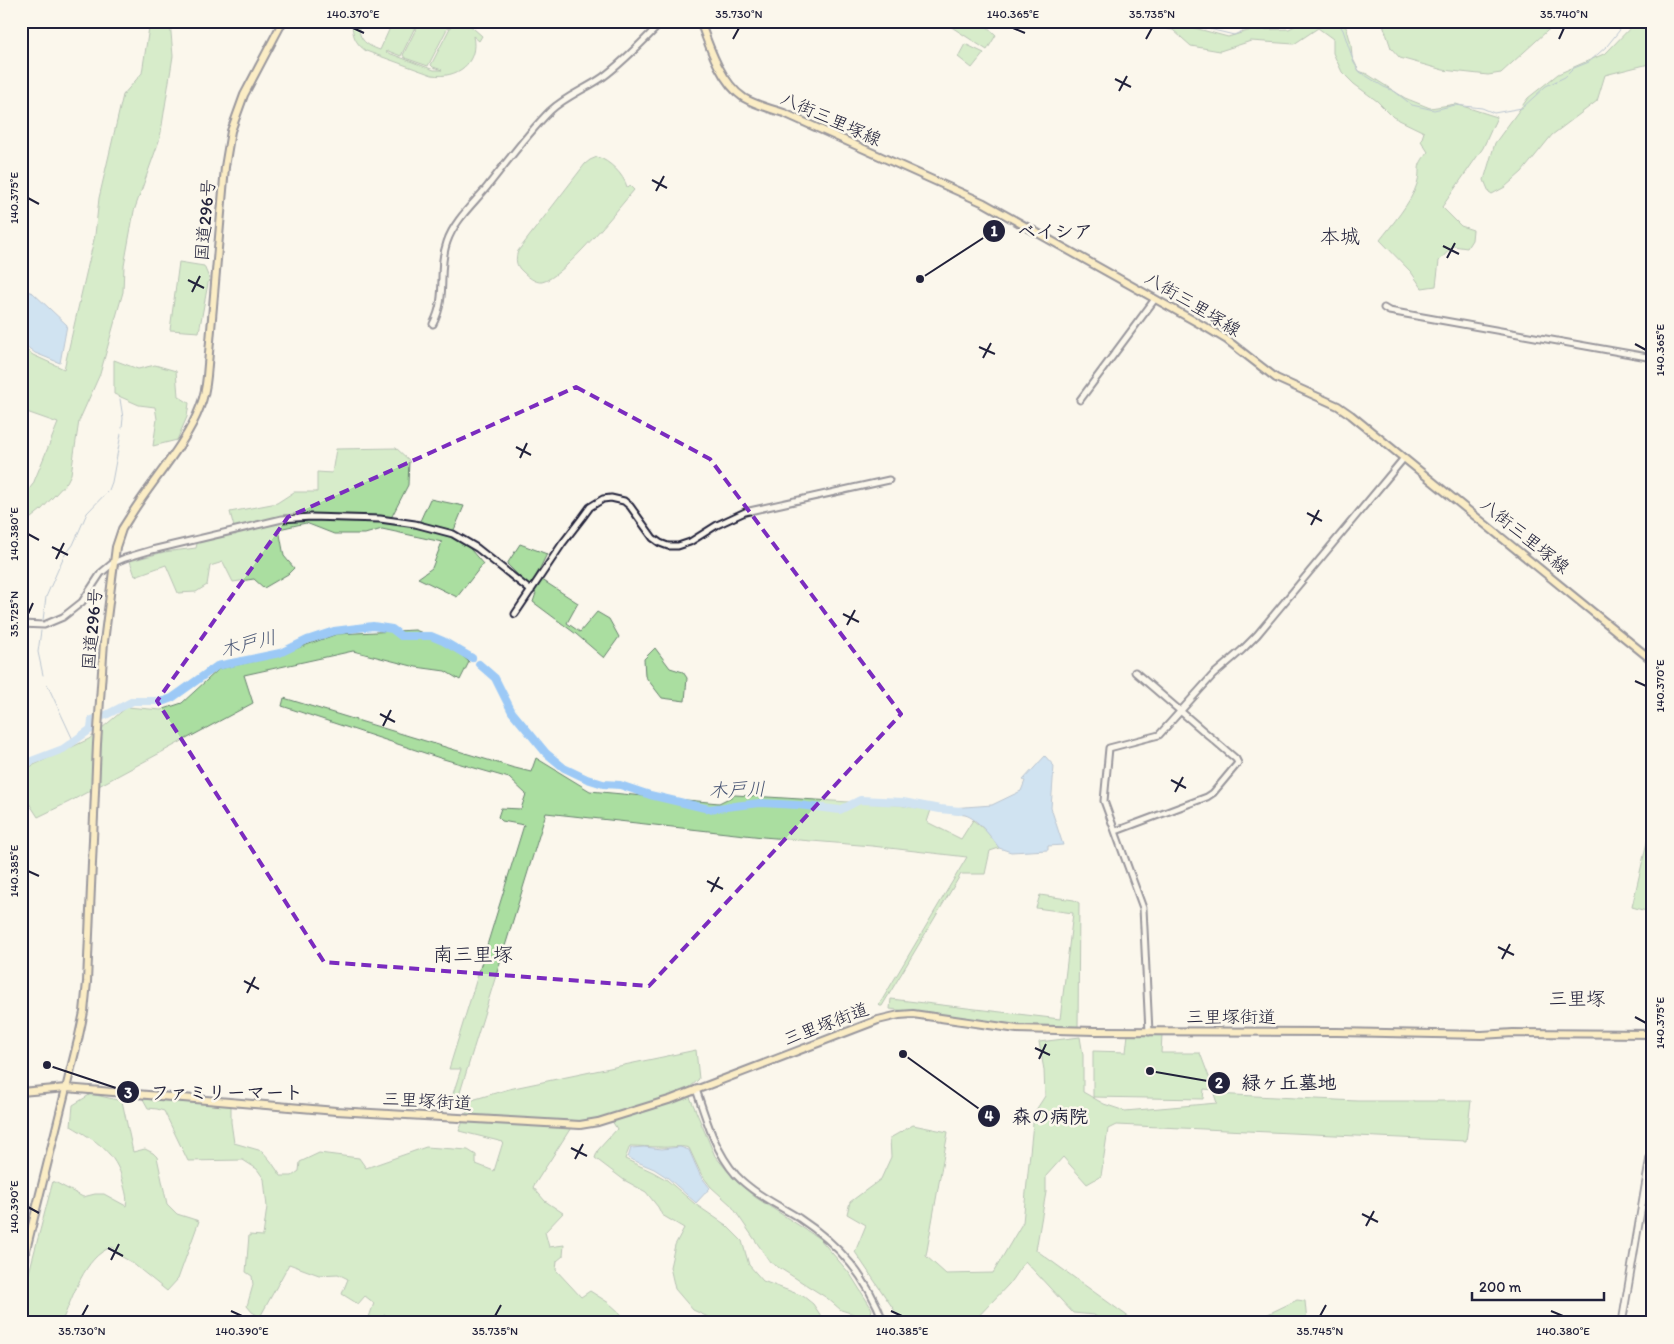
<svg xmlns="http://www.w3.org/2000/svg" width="1674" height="1344" font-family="Itim,'Klee One',sans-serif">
	<rect width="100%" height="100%" fill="#fbf7ec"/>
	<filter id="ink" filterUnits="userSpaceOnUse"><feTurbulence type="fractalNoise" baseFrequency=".02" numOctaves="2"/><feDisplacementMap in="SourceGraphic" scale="10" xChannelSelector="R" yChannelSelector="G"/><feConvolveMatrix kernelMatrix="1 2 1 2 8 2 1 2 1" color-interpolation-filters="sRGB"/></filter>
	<g filter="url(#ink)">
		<path fill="#aadea0" stroke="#66806e" d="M150,21h20l3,35 -13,82 -26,73 -10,55 -1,26 -23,82 -21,47 -8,53 -4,8 -26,28 -20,16v-26l12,-16 25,-61 -37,-13v-64l12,9 31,14 31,-134 4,-37 24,-103 19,-22z
			M352,21h7c-2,17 6,24 21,29l13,-29h25l-17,35 -13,-5 -2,1 48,18h8l-9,-3 -2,-2 22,-43 12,-1 17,15 -3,5 -6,-5c6,27 -16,43 -41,39l-66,-24c-11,-8 -14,-16 -14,-30z
			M420,21h31l-23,45 -23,-8 -2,-3z
			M952,21h29l15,14 -9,15 -37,-24z
			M1151,21h36l4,6 37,10 23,-7 38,-1 15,-8h38l5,8 4,15 1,13 7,14 8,3 38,24 25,10 26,-4 41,13 -14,31 -41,59 19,19 12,4 -1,10 -5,8 -14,-2 -14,15 -3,25 -14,2 -11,-16 -31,-32c11,-14 32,-39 37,-56 5,-17 -3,-15 11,-32l-7,-11 3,-9 -31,-15 -16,-16 -23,-17 -12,-12 -9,-19v-14l-15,-11 -24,16 -43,-3 -31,10 -29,-5 -18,-16 -21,-4z
			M1382,21h176l-57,52 -13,2 -45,-5 -43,-12 -9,-10z
			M1637,21l16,4v38l-48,12 -8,26 -45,34 -30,37 -17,15 -13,7 -3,-2 -5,-12 11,-37 33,-45 30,-24 48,-21z
			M965,44l19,9 -12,15 -14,-11z
			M597,157c12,3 27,18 30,30l3,-1 4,4c-16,19 -71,88 -92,92 -7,1 -15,-6 -20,-11 -6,-5 -7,-12 -4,-20l67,-87 5,-4z
			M179,262l25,4 5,12 -10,54 -29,-2z
			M114,360l24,9 17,-4 21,6 2,25 11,7 -2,14 -10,23 -24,6 4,-27 -2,-12 -16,-2 -25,-11z
			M396,448l13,12 -1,25 -18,35 30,1 10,-22 34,7 -10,24 29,34 -26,33 -39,-19 14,-10 10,-26 -60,-13 -17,5h-31l-28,-11 -27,6 5,27 10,12 -6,6 -24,14 -10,-9 -21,3 -10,-20 -13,4 -3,19 -11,7 -18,1 -12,-28 -31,11 -5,-15 34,-9 32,-4 2,-9 11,-3 27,-1 -6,-23 47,-9 17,-11h23v-20l15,1 4,-24z
			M520,544l27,10 -11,22 42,27 -11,20 13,9 17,-20 12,7 10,18 -15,21 -28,-24 -43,-32 3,-9 -29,-29z
			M415,630l32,12 22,20 -9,18 -15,-9 -29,-4 -63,-16 -109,24 9,28 -184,99 -31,15 -17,-26v-20l68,-32 38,-32 34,3 21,-7 37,-34 51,-11 67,-24z
			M655,648l15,20 13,4 4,6 -2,23 -23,-3 -17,-22 -1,-17z
			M284,698l227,69 20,5 5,-14 54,33 129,12 16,-8 163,10 33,5 -4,12 34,17 12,-19 17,14 9,14 -9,3 -5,23h-24l-79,132h-2l-1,-1 88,-148 -95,-11 -109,-9 -217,-24 -88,286 -7,1 10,-31h-12l75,-244 -22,-4 -4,-4 3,-9 20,1 5,-15 -17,-16 -69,-20 -158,-52z
			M1653,816v97l-21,-6z
			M1040,895l34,5 5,3 -1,124 -58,-1 -130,-17 1,-10 169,20 13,-106 -37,-5z
			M1128,1034l34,1 -1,18h39l14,37 -10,-1 -1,10 -110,-2v-46l33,1z
			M1080,1037l3,18v37l21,12 21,7 92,-8 -3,-9 143,7h114l-5,40 -350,-16 -8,4 -7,47 -14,8 -24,-27 -17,19v16l-10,58 101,73h-33l-10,-8 -21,-2 -48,-52 -16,23 -37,39h-69l-48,-71 11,-27 -19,-11 3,-12 31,-23 10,-22 -1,-19 23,-13 35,7 -22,124 20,18 47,-1 30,-51 11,-109 11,-17 -1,-26 -5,-28z
			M696,1050l3,29 -12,11 28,66 22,26 18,15 65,42 30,35 22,35 -2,10 -29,-9 -14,-12 -57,-36 -39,-57 -20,-18 -10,-13 -12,-26c-10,-3 -19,0 -29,-1 -11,0 -20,-1 -30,-1l-5,13 28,13 14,8 28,24 31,21 16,16 7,24 14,16 40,15 10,8 8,12 7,7h-107l-28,-13 -18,-21 -5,-22 5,-22 9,-17 -22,-13 -4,-8 -12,-15 -22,-12 -29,-22 3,-8 19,-21 -5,-8 -38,2 -41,64 12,14 18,12 -18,19 4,15 15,-2 -1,11 -6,5 -1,9 25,27 9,-6 19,12 22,20h-115l-5,-4 -4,4h-99l-6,-5 -18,-3 -5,8h-12l7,-20 -9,-7 -7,8 -16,-10 6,-15 -10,-5 -19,1 -30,-11 -29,53 -8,-5 -5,-6 6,-21 -1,-9 -6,-4 3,-37 14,1 4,-29 -3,-28 -7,-10 -14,-9 -55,1 -24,-50 -7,-2 -9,-1 -5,-9 88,7v16l3,21 28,8 8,9 11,16h11l7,-5 1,-9 19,-9 40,5 7,10 60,-21 42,3 8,5v9l18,7 9,-29 -44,-11 13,-31 37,-11z
			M91,1094l31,7 11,51 12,-3 8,4 4,4 10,47 10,10 22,7 -21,58 -11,12 -36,-29 -14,-8 -5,-7c-28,9 -39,51 -51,76h-40v-20l32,-122 30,16 12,-3h9l22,12c2,-9 -1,-15 -3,-24 -7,-30 -27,-41 -52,-56l2,-21z
			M1297,1300l8,1 2,22h-59l3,-6 15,-2z"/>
		<path fill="#9cc9f6" stroke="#6b86ab" d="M21,289l12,4 34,32 -7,38 -25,-10 -14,-11z
			M1045,756l9,10 -3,42 12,37 -15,1v4l-37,2 -12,-4c-7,-10 -22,-30 -34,-33 -6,-1 -10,-1 -15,-2l1,-5 41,-3 29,-14 4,-10 -2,-1z
			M644,1147l18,2 18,-2 9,3 11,25 10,13 -14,15 -28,-25 -14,-9 -26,-11 3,-10z"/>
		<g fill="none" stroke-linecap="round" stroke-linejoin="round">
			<path stroke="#6b86ab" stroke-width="1" d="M1190,21l7,5 37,9 17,-8h30l18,-6
				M1337,21l6,9 11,33 6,9 24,15 10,4 18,14 22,5 21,-5 27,3 12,5 28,-5 24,-22 19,-9 9,-9 15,-6 18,-16 20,-25
				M120,399l3,19 -1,10
				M43,620l3,-23 18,-41 9,-11 14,-32 22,-23 3,-8 9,-48
				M41,631l-3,21 5,23
				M47,684l27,58"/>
			<path stroke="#9cc9f6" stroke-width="8" d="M479,664l16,14 17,34 34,41 18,15 23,11 16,5 17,1 30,10 59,14 51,-6 38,2 42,5 20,-10 43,2 37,7 20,2
				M21,765l42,-16 28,-20 1,-9 14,-5 27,-14h31l8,-3 45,-32 63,-13 27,-13 27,-9 39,-5 19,3 9,7h30l12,5 29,17"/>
			<g stroke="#22223b" stroke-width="9">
				<path id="tertiary" d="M1384,308l5,3 264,47
					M433,324c15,-28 4,-54 14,-82 7,-21 26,-38 40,-55 20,-25 40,-53 63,-76 16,-15 36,-22 53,-34 22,-16 41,-37 60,-56
					M1080,400l75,-101
					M515,614l47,-70 20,-26 8,-11 13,-8 8,-1 13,3 6,5 23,32 7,5 8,3h10l12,-4 27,-17 28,-13 144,-32
					M21,624l23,1 19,-8 19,-15 19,-29 12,-10 12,-5 27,-8 130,-31 29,-2 69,2 35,5 38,10 24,14 54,43
					M1116,831l91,-34 6,-4 25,-30 -2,-4 -101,-87
					M1149,1032l-6,-124 -39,-107 5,-53 50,-13 54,-60 29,-25 15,-15 147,-177
					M696,1089c10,30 19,62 40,86 18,19 42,30 63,43 41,27 68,59 85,105"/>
			</g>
			<g stroke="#22223b" stroke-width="9">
				<path id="secondary" d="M1622,1323l31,-183"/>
			</g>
			<g stroke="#22223b" stroke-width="10">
				<path id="primary" d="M700,21c9,25 21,62 44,77 12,7 27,11 40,15l200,90 223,125 20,12 49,38 62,28 13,9 302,246
					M21,1092l45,-4 270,23 244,14 18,-3 74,-23 206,-79 21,-5 14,-1 104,15 78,2 242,1 145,3 31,-2 140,1"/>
			</g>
			<g stroke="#22223b" stroke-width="10">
				<path id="trunk" d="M21,1270l57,-230 6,-28 3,-30 10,-238 7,-102 12,-95 6,-18 7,-11c21,-35 57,-73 71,-111 4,-10 6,-20 7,-31l18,-209 6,-36 13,-36 39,-74"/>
			</g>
			<use href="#tertiary" stroke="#fbf7ec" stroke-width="5"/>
			<use href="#secondary" stroke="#fbf7ec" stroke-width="5.5"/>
			<use href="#primary" stroke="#fadf96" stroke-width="6"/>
			<use href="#trunk" stroke="#fadf96" stroke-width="6"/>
		</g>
	</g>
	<path d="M0 0H1674V1344H0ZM576,387l134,72 191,255 -252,272 -325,-24 -167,-261 131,-184z" fill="#fbf7ec" fill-opacity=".55" fill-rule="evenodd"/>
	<path fill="none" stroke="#7b2cbf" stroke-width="4" stroke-dasharray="10 6" stroke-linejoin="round" d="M576,387l134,72 191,255 -252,272 -325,-24 -167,-261 131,-184z"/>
	<path fill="none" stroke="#22223b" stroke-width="2" d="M353,28l11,5M1013,28l12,5M733,39l6,-11M1146,39l6,-11M1559,39l5,-11M1115,79l16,8M1119,91l8,-15M652,180l15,8M656,191l8,-15M28,198l11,6M1443,246l16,8M1447,258l8,-15M188,280l16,8M192,292l8,-16M1635,344l11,6M979,347l16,7M983,358l8,-15M516,447l15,8M520,458l7,-15M1307,513l15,8M1311,525l8,-15M28,534l11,6M52,547l16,8M56,559l8,-16M28,614l5,-11M843,614l16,8M847,625l8,-15M1635,681l11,5M380,714l15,8M383,726l8,-16M1171,780l15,8M1175,792l8,-15M28,871l11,5M707,881l16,8M711,892l8,-15M1498,947l16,8M1502,959l8,-15M244,981l15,8M247,993l8,-16M1635,1017l11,6M1035,1048l15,7M1039,1059l7,-15M571,1148l16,8M575,1159l8,-15M28,1207l11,6M1362,1214l16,8M1366,1226l8,-15M108,1248l15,8M111,1260l8,-16M231,1311l11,5M891,1311l11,5M1551,1311l12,5M82,1316l6,-11M495,1316l6,-11M1320,1316l6,-11"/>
	<g text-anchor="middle" stroke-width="5" stroke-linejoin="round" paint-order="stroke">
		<g font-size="18" fill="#22223b" stroke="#fbf7ec">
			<text transform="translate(831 119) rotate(24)" y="6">八街三里塚線</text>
			<text transform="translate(205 220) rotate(-85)" y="6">国道296号</text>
			<text transform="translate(1193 304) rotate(31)" y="6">八街三里塚線</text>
			<text transform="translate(1525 536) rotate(39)" y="6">八街三里塚線</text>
			<text transform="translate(92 629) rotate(-85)" y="6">国道296号</text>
			<text x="1231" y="1023">三里塚街道</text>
			<text transform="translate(826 1024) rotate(-21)" y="6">三里塚街道</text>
			<text transform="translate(427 1101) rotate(3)" y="6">三里塚街道</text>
		</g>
		<g font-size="19" font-style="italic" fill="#475473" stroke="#fbf7ec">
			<text transform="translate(248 643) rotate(-14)" y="7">木戸川</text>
			<text transform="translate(737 789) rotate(-2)" y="7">木戸川</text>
		</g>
		<g font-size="19" fill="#22223b" stroke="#fbf7ec">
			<text x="1577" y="1005">三里塚</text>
		</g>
		<g font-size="20" fill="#22223b" stroke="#fbf7ec">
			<text x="1340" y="243">本城</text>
			<text x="473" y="961">南三里塚</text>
		</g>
	</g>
	<path fill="none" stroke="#22223b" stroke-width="2" d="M920 279L994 231M1150 1071L1219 1083M47 1065L128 1092M903 1054L989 1116"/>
	<g fill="#22223b" stroke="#fbf7ec" stroke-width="2">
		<circle cx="920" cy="279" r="5"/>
		<circle cx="1150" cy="1071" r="5"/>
		<circle cx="47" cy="1065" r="5"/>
		<circle cx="903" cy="1054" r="5"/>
		<circle cx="994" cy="231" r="12"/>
		<circle cx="1219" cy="1083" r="12"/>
		<circle cx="128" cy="1092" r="12"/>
		<circle cx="989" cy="1116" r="12"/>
	</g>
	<g font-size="15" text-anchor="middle" font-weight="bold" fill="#fff">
		<text x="994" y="236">1</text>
		<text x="1219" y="1088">2</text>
		<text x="128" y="1098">3</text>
		<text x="989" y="1121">4</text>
	</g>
	<g font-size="19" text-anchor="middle" font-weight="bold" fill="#22223b" stroke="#fbf7ec" stroke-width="5" stroke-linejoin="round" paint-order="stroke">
		<text x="1055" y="238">ベイシア</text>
		<text x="1289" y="1089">緑ヶ丘墓地</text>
		<text x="227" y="1099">ファミリーマート</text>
		<text x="1050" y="1123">森の病院</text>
	</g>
	<rect width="1674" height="1344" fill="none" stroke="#fbf7ec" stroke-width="55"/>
	<path d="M1472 1292v8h132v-8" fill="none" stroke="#22223b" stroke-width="2.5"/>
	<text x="1479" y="1292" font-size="15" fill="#22223b" stroke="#fbf7ec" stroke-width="4" paint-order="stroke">200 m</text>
	<rect x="28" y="28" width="1618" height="1288" fill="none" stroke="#22223b" stroke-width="2"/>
	<g font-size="12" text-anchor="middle" fill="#22223b">
		<text x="353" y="18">140.370°E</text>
		<text x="739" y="18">35.730°N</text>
		<text x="1013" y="18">140.365°E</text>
		<text x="1152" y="18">35.735°N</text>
		<text x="1564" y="18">35.740°N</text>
		<text transform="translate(14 198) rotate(-90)" y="4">140.375°E</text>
		<text transform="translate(1660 350) rotate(-90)" y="4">140.365°E</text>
		<text transform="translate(14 534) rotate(-90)" y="4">140.380°E</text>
		<text transform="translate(14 614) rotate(-90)" y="4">35.725°N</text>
		<text transform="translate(1660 686) rotate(-90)" y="4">140.370°E</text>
		<text transform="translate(14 871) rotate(-90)" y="4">140.385°E</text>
		<text transform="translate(1660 1023) rotate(-90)" y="4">140.375°E</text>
		<text transform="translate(14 1207) rotate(-90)" y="4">140.390°E</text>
		<text x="82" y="1335">35.730°N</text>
		<text x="242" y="1335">140.390°E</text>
		<text x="495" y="1335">35.735°N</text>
		<text x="902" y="1335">140.385°E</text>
		<text x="1320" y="1335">35.745°N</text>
		<text x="1563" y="1335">140.380°E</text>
	</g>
</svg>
